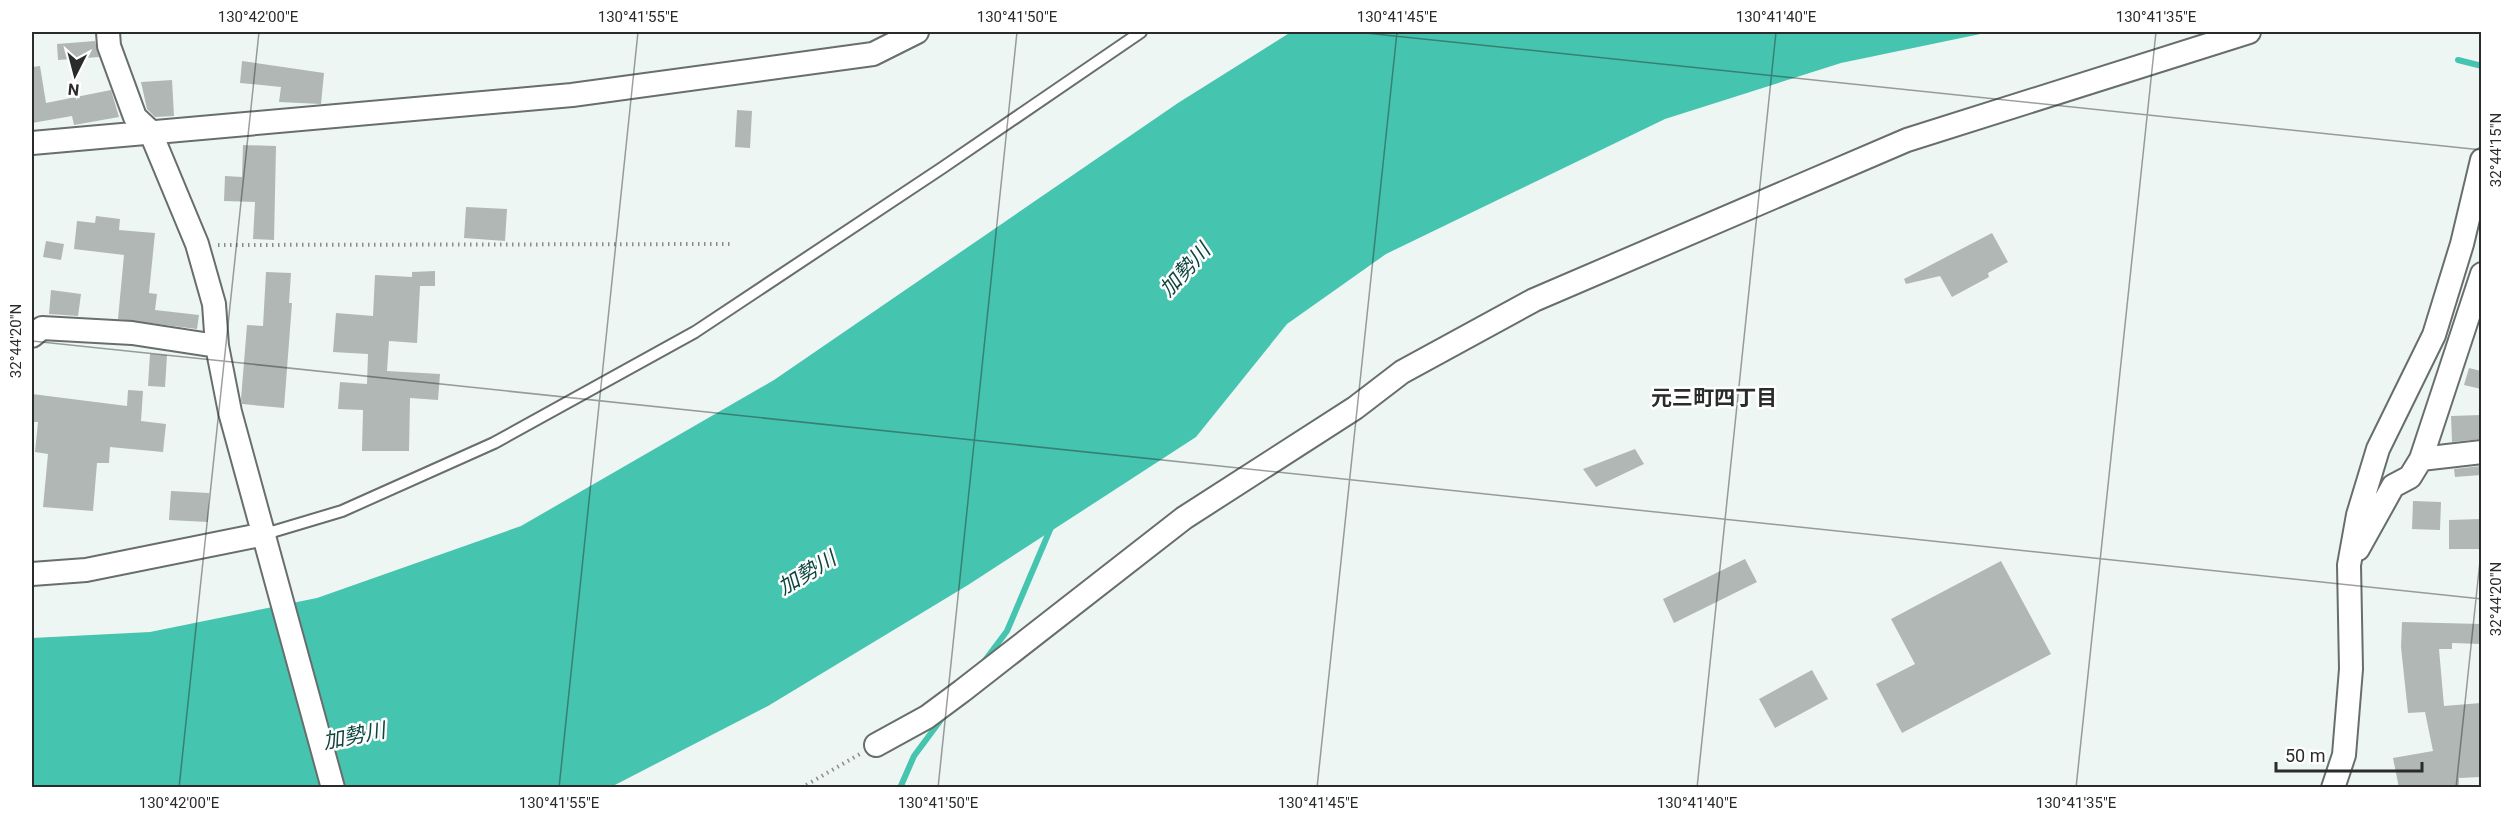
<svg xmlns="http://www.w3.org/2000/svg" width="2513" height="819" font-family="Roboto,'Noto Sans JP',sans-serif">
	<rect width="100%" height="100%" fill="#eef6f4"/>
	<path fill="#45c5b0" d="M1291,32h699l-149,31 -176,56 -279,135 -99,70 -91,113 -228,148 -200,121 -157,81 -579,1v-150l118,-6 167,-34 204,-72 253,-146 404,-277z"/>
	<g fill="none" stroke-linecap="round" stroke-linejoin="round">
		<path stroke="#45c5b0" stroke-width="6" d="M2458,60l24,6
			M983,663l24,-32 45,-106
			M900,788l14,-32 29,-39"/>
	</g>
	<path fill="#b0b7b5" d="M95,41l4,16 -41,3 -1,-16z
		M242,61l82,12 -3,31 -42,-2 2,-15 -41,-4z
		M40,66l6,37 65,-13 8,27 -45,8 -2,-9 -40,7v-56z
		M172,80l2,36 -19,1 -8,-8 -6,-27z
		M737,110l15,1 -2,37 -15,-1z
		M243,145l33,1 -2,94 -21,-1 2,-37 -31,-1 1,-25 17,1z
		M466,207l41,2 -2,32 -41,-3z
		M96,216l24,3 -1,11 36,3 -6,60 8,1 -2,16 44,5 -2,14 -79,-10 6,-64 -50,-6 3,-28 18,2z
		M1992,233l16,29 -20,11 1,4 -37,20 -12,-21 -34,8 -2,-5z
		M46,241l18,3 -3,16 -18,-3z
		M435,271v15h-15l-3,57 -28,-2 -2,30 53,3 -2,26 -28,-2 -1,53h-47l1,-41 -25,-1 2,-27 27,2 1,-30 -35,-2 3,-39 37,3 2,-41 37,2v-5z
		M266,272l25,1 -2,30h3l-8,105 -42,-4 -1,-5 6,-74 16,1z
		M51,290l30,4 -3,22 -29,-2z
		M150,354l17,1 -2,32 -17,-1z
		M2469,368l12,3v18l-17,-4z
		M128,390l15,1 -2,30 25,3 -3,28 -53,-5 -1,16h-12l-4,48 -50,-4 5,-53 -13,-2 3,-30h-6v-28l95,12z
		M2481,415v24l-29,3 -1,-26z
		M1635,449l9,15 -48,23 -13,-18z
		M2481,466v9l-26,2 -1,-8z
		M171,491l38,2 -1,29 -39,-2z
		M2413,501l28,1 -1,28 -28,-1z
		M2481,519v30h-32v-29z
		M1745,559l12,23 -83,41 -11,-24z
		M2001,561l50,93 -149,79 -26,-49 39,-20 -24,-45z
		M2402,622l79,2v20l-29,-1v6h-13l5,57 37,-3v74l-22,1v10h-60l-6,-30 40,-7 -8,-39 -17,1 -7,-66z
		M1812,670l16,29 -53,29 -16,-29z"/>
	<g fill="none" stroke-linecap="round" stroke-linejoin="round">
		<g stroke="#676e6c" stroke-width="14">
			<path id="service" d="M265,534l77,-23 152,-68 201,-111 247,-164 199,-136"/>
		</g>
		<g stroke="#676e6c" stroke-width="26">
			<path id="minor" d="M108,32l1,14 26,71 15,14 47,113 17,60 3,42 13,66 103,376
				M32,143l540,-48 301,-41 44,-22
				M32,336l10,-8 90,5 85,13
				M2421,459l61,-7
				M2358,549l35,-63 17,-9 11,-18 61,-185
				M32,574l54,-4 179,-36
				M876,745l51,-28 35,-26 222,-173 171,-110 47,-36 132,-72 373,-160 342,-108
				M2333,788l11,-33 7,-86 -2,-104 9,-50 20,-66 56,-114 28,-91 20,-84"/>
		</g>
		<path stroke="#898e8d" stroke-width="4" stroke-dasharray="1.5 4.5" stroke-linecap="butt" d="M218,245l512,-1
			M801,788l59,-34"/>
		<use href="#service" stroke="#fff" stroke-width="10"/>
		<use href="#minor" stroke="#fff" stroke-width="22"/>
	</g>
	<path fill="none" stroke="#292c2b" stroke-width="1.5" stroke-opacity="0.45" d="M1356,32l1126,118M32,341l2450,258M179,788l80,-756M559,788l79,-756M938,788l79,-756M1317,788l80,-756M1697,788l79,-756M2076,788l80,-756M2456,788l26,-246"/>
	<g text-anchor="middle" stroke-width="5" stroke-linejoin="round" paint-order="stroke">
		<g font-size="21" font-style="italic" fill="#0e463d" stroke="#fff">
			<text transform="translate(1185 270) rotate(-48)" y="7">加勢川</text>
			<text transform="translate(807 573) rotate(-31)" y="7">加勢川</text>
			<text transform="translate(354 736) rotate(-11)" y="7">加勢川</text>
		</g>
		<g font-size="21" font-weight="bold" fill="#292c2b" stroke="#fff">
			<text x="1714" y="405">元三町四丁目</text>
		</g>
	</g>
	<rect width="2513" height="819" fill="none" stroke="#ffffff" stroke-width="66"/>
	<g transform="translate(75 75) rotate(186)" stroke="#ffffff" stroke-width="4.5" paint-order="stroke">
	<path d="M0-4.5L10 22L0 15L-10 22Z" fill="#292c2b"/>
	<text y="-9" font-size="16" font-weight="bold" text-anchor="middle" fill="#292c2b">N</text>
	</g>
	<path d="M2276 762v9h146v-9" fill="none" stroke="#292c2b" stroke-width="3"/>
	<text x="2285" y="762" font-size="18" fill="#292c2b" stroke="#ffffff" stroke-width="4.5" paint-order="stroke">50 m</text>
	<rect x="33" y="33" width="2447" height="753" fill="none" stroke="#292c2b" stroke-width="2"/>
	<g font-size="15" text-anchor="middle" fill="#292c2b">
		<text x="258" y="22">130°42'00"E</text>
		<text x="638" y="22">130°41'55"E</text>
		<text x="1017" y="22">130°41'50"E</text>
		<text x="1397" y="22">130°41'45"E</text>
		<text x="1776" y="22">130°41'40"E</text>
		<text x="2156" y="22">130°41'35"E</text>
		<text transform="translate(2496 150) rotate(-90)" y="5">32°44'15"N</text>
		<text transform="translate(16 341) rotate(-90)" y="5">32°44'20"N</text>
		<text transform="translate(2496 599) rotate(-90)" y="5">32°44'20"N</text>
		<text x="179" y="808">130°42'00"E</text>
		<text x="559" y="808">130°41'55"E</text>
		<text x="938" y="808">130°41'50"E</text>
		<text x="1318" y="808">130°41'45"E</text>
		<text x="1697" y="808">130°41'40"E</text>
		<text x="2076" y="808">130°41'35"E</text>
	</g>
</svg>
